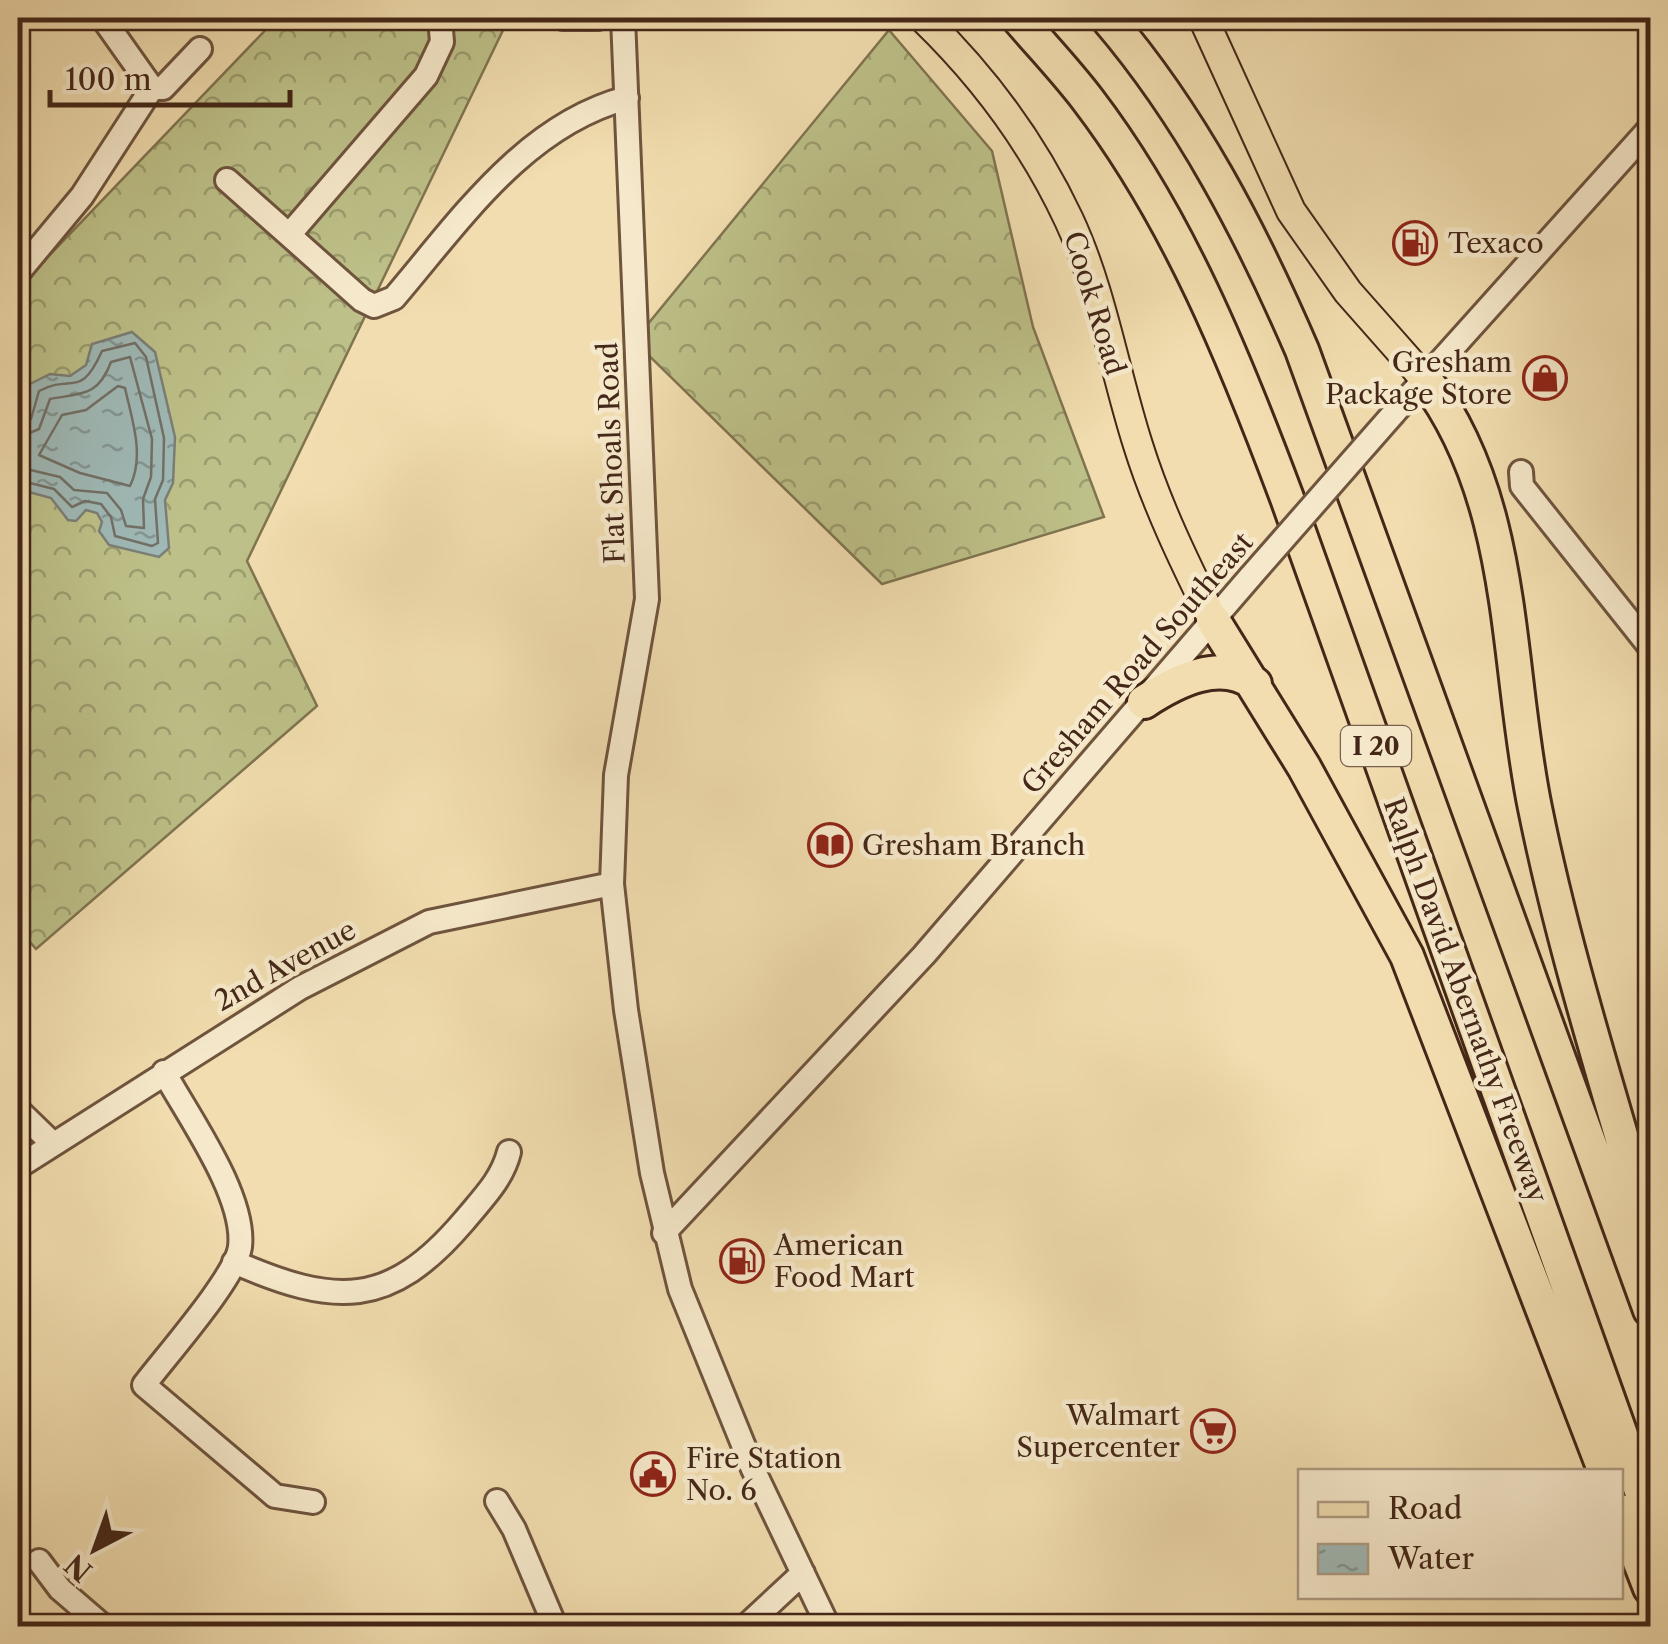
<svg xmlns="http://www.w3.org/2000/svg" width="1668" height="1644" font-family="'Libre Caslon Text',serif">
	<defs>
		<pattern id="forest-crowns" width="20" height="18" patternUnits="userSpaceOnUse" patternTransform="scale(2.5)"><rect width="20" height="18" fill="#bdc088"/><path d="M2 6a3 3 0 1 1 6 0M12 15a3 3 0 1 1 6 0" fill="none" stroke="#9b9c6e"/></pattern>
		<pattern id="water-ripples" width="26" height="14" patternUnits="userSpaceOnUse" patternTransform="scale(2.5)"><rect width="26" height="14" fill="#9fb9b6"/><path d="M2 4q2-2 4 0t4 0M15 11q2-2 4 0t4 0" fill="none" stroke="#839693"/></pattern>
	</defs>
	<rect width="100%" height="100%" fill="#f1ddaf"/>
	<filter id="stains"><feTurbulence type="fractalNoise" baseFrequency=".002" numOctaves="4"/><feColorMatrix values="0 0 0 0 .2 0 0 0 0 .09 0 0 0 0 .02 0 0 0 .5 -.17"/></filter>
	<radialGradient id="worn" r=".72"><stop offset=".6" stop-color="#630" stop-opacity="0"/><stop offset="1" stop-color="#630" stop-opacity=".3"/></radialGradient>
	<path fill="url(#forest-crowns)" stroke="#807450" stroke-width="2.5" d="M277,18h220l8,8 -258,535 70,145 -281,243 -18,-21v-640z
		M889,30l103,121 41,176 71,190 -222,67 -248,-243z"/>
	<path fill="url(#water-ripples)" stroke="#7b7f77" stroke-width="2.5" d="M132,332l23,20 20,85 -2,46 -8,17 4,48 -10,9 -50,-12 -10,-14 3,-9 -5,-9 -11,-3 -10,11 -8,-1 -17,-22 -33,-9v-66l10,-38 22,-11 20,2 16,-11 6,-21z"/>
	<g fill="none" stroke-linecap="round" stroke-linejoin="round">
		<path stroke="#727067" stroke-width="2.5" d="M118,386l7,2c7,32 20,68 5,98l-50,-13 -41,-18 23,-40 24,-5z
			M18,425l13,-6 8,-28c34,-18 41,9 63,-40l33,-8 11,14 18,81 -1,42 -8,19 3,44 -6,3 -37,-10 -4,-19 -10,-13 -16,-3 -13,6 -18,-18 -36,-9
			M18,438l21,-9 11,-30c31,-6 48,-2 61,-37l19,-5 22,82 -1,38 -8,22 1,29 -18,-2 -5,-16 -14,-17 -33,-3 -14,-13 -42,-10"/>
		<g stroke="#6f543e" stroke-width="28">
			<path id="minor" d="M440,18l2,24 -16,34 -137,159 73,65 12,6 20,-8c65,-76 130,-173 233,-200
				M563,18h35
				M623,18l24,581 -31,176 -4,109 14,126 26,163 28,116 73,180 75,157
				M152,88h11l37,-39
				M227,180l62,55
				M18,273l64,-77 70,-108 -46,-65 6,-5
				M1394,413l256,-285
				M1521,472l1,14 128,161
				M164,1072c24,44 82,124 76,175 -4,30 -75,110 -96,138l131,111 38,6
				M18,1110l34,33
				M18,1167l282,-179 129,-66 183,-38
				M664,1233l260,-278 327,-379
				M234,1262c101,44 155,47 230,-41 18,-22 38,-41 45,-69
				M497,1501l17,28 41,97
				M39,1561l21,28 43,37
				M746,1626l57,-53"/>
		</g>
		<g stroke="#442718" stroke-width="32">
			<path id="major" d="M923,18c60,58 110,125 146,202 33,71 45,150 69,225 19,61 47,118 75,175
				M1203,18l88,193 57,81 76,86"/>
		</g>
		<g stroke="#442718" stroke-width="38">
			<path id="highway" d="M1018,18c23,27 48,53 70,82 90,118 147,259 199,398l363,1018
				M1107,18c84,98 144,214 195,332l348,960
				M1424,378c94,124 81,284 111,430 29,144 75,286 115,427
				M1213,620l91,147 103,189 198,516
				M1144,702c32,-21 77,-44 111,-18
				M1620,1511l30,77"/>
		</g>
		<use href="#minor" stroke="#f6e9cb" stroke-width="22"/>
		<use href="#major" stroke="#f1ddaf" stroke-width="28"/>
		<use href="#highway" stroke="#f1ddaf" stroke-width="32"/>
		<g stroke="#6f543e" stroke-width="28" stroke-linecap="butt">
			<path id="minor-bridge" d="M1251,576l143,-163"/>
		</g>
		<use href="#minor-bridge" stroke="#f6e9cb" stroke-width="22"/>
	</g>
	<defs>
		<g id="fuel-ring" transform="scale(2.25)"><circle r="9.5" fill="#f6e9cb" stroke="#8f2418" stroke-width="1.5"/><path d="M-5.5-6h7V0h2V4h1.3V-2.5L3-4.5l.8-.8L6-3V5H2.5V1h-1V6h-7ZM-4.2-4.7v3.2H.2V-4.7Z" fill="#8f2418"/></g>
		<g id="shop-ring" transform="scale(2.25)"><circle r="9.5" fill="#f6e9cb" stroke="#8f2418" stroke-width="1.5"/><path d="M-5-2.5h2.3a2.7 3.5 0 0 1 5.4 0H5L5.5 6h-11ZM-1.5-2.5h3a1.5 2.3 0 0 0-3 0Z" fill="#8f2418"/></g>
		<g id="library-ring" transform="scale(2.25)"><circle r="9.5" fill="#f6e9cb" stroke="#8f2418" stroke-width="1.5"/><path d="M-6-4Q-3-5.5-.7-3.5V5Q-3 3-6 4ZM6-4Q3-5.5 .7-3.5V5Q3 3 6 4Z" fill="#8f2418"/></g>
		<g id="supermarket-ring" transform="scale(2.25)"><circle r="9.5" fill="#f6e9cb" stroke="#8f2418" stroke-width="1.5"/><path d="M-6-5.5h2.5l.6 2H6L4.5 2H-2.5L-4.4-4H-6ZM-1.5 3.2a1.3 1.3 0 1 0 .1 0ZM3 3.2a1.3 1.3 0 1 0 .1 0Z" fill="#8f2418"/></g>
		<g id="civic-ring" transform="scale(2.25)"><circle r="9.5" fill="#f6e9cb" stroke="#8f2418" stroke-width="1.5"/><path d="M-.6-6.5H3V-4.5H.6V-3L4-1V1h2V6H-6V1h2V-1L-.6-3ZM-1.2 2.5V6h2.4V2.5Z" fill="#8f2418"/></g>
	</defs>
	<g fill-rule="evenodd">
		<use href="#fuel-ring" x="1415" y="243"/>
		<use href="#shop-ring" x="1545" y="378"/>
		<use href="#library-ring" x="830" y="845"/>
		<use href="#fuel-ring" x="742" y="1261"/>
		<use href="#supermarket-ring" x="1213" y="1431"/>
		<use href="#civic-ring" x="653" y="1474"/>
	</g>
	<g text-anchor="middle" stroke-width="9" stroke-linejoin="round" paint-order="stroke">
		<rect fill="#f6e9cb" stroke="#79614e" stroke-width="2.5" x="1341" y="726" width="70" height="40" rx="8"/>
		<g font-size="25" font-weight="bold" fill="#442718">
			<text x="1376" y="755">I 20</text>
		</g>
		<g font-size="28" fill="#442718" stroke="#f6e9cb" text-anchor="start">
			<text x="1448" y="253">Texaco</text>
			<text x="1512" y="372" text-anchor="end">Gresham<tspan x="1512" dy="32">Package Store</tspan></text>
			<text x="862" y="855">Gresham Branch</text>
			<text x="774" y="1255">American<tspan x="774" dy="32">Food Mart</tspan></text>
			<text x="1180" y="1425" text-anchor="end">Walmart<tspan x="1180" dy="32">Supercenter</tspan></text>
			<text x="686" y="1468">Fire Station<tspan x="686" dy="32">No. 6</tspan></text>
		</g>
		<g font-size="28" fill="#442718" stroke="#f6e9cb">
			<text transform="translate(1095 303) rotate(73)" y="10">Cook Road</text>
			<text transform="translate(611 453) rotate(-92)" y="10">Flat Shoals Road</text>
			<text transform="translate(1137 663) rotate(-49)" y="10">Gresham Road Southeast</text>
			<text transform="translate(285 965) rotate(-29)" y="10">2nd Avenue</text>
			<text transform="translate(1466 1000) rotate(70)" y="10">Ralph David Abernathy Freeway</text>
		</g>
	</g>
	<rect width="1668" height="1644" fill="none" stroke="#f1ddaf" stroke-width="60"/>
	<rect x="20" y="20" width="1628" height="1604" fill="none" stroke="#442718" stroke-width="5"/>
	<rect x="30" y="30" width="1608" height="1584" fill="none" stroke="#442718" stroke-width="2.5"/>
	<rect x="1298" y="1469" width="325" height="130" fill="#f6e9cb" stroke="#af9b83" stroke-width="2.5"/>
	<rect x="1318" y="1502" width="50" height="15" fill="#f1ddaf" stroke="#af9b83" stroke-width="2.5"/>
	<text x="1388" y="1519" font-size="30" fill="#442718">Road</text>
	<rect x="1318" y="1544" width="50" height="30" fill="url(#water-ripples)" stroke="#af9b83" stroke-width="2.5"/>
	<text x="1388" y="1569" font-size="30" fill="#442718">Water</text>
	<g transform="translate(95 1549) rotate(221)" stroke="#f6e9cb" stroke-width="8" paint-order="stroke">
	<path d="M0-8L18 38L0 25L-18 38Z" fill="#442718"/>
	<text y="-15" font-size="28" font-weight="bold" text-anchor="middle" fill="#442718">N</text>
	</g>
	<path d="M50 90v15h240v-15" fill="none" stroke="#442718" stroke-width="5"/>
	<text x="65" y="90" font-size="30" fill="#442718" stroke="#f6e9cb" stroke-width="8" paint-order="stroke">100 m</text>
	<rect width="100%" height="100%" filter="url(#stains)"/>
	<rect width="100%" height="100%" fill="url(#worn)"/>
</svg>
